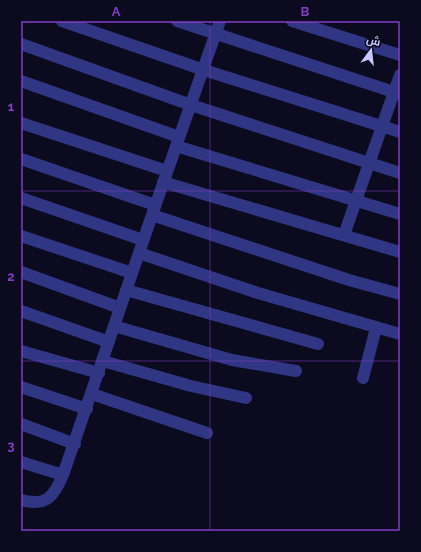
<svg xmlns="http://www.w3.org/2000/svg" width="421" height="552" font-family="Raleway,Cairo,sans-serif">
	<rect width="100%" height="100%" fill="#0b0a1f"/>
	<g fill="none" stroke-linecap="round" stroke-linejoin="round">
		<path stroke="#303683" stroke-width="12" d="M62,21l142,49 196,62
			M177,21l223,73
			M292,21l108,34
			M21,44l170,61 209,68
			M21,81l158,56
			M21,123l146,48
			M176,146l224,68
			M21,159l134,46
			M163,182l237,70
			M21,198l122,42
			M152,215l197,65 51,14
			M344,235l56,-160
			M21,236l111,37
			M139,253l119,40 142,41
			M21,272l99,36
			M126,290l192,54
			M21,311l88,31
			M114,326l118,34 64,11
			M21,351l78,22
			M103,361l88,25 55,12
			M363,378l13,-50
			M21,387l66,22
			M92,394l115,39
			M21,424l54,20
			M21,462l42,13
			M21,500c26,7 33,-4 42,-25l89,-260 68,-194"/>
	</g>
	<path fill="none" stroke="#833cc5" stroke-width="1" stroke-opacity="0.55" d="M210,21v510M21,191h379M21,361h379"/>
	<rect width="421" height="552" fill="none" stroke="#0b0a1f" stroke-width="44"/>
	<g transform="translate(371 50) rotate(15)" stroke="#0b0a1f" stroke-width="3" paint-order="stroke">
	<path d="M0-3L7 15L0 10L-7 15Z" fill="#c8c8ff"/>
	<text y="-6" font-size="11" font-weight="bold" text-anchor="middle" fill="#c8c8ff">ش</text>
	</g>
	<rect x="22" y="22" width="377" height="508" fill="none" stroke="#833cc5" stroke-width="1.5"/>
	<g font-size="13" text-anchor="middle" font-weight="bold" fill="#833cc5">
		<text x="116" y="16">A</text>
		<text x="305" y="16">B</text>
		<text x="11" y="111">1</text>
		<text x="11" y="281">2</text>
		<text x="11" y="450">3</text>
	</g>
</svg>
